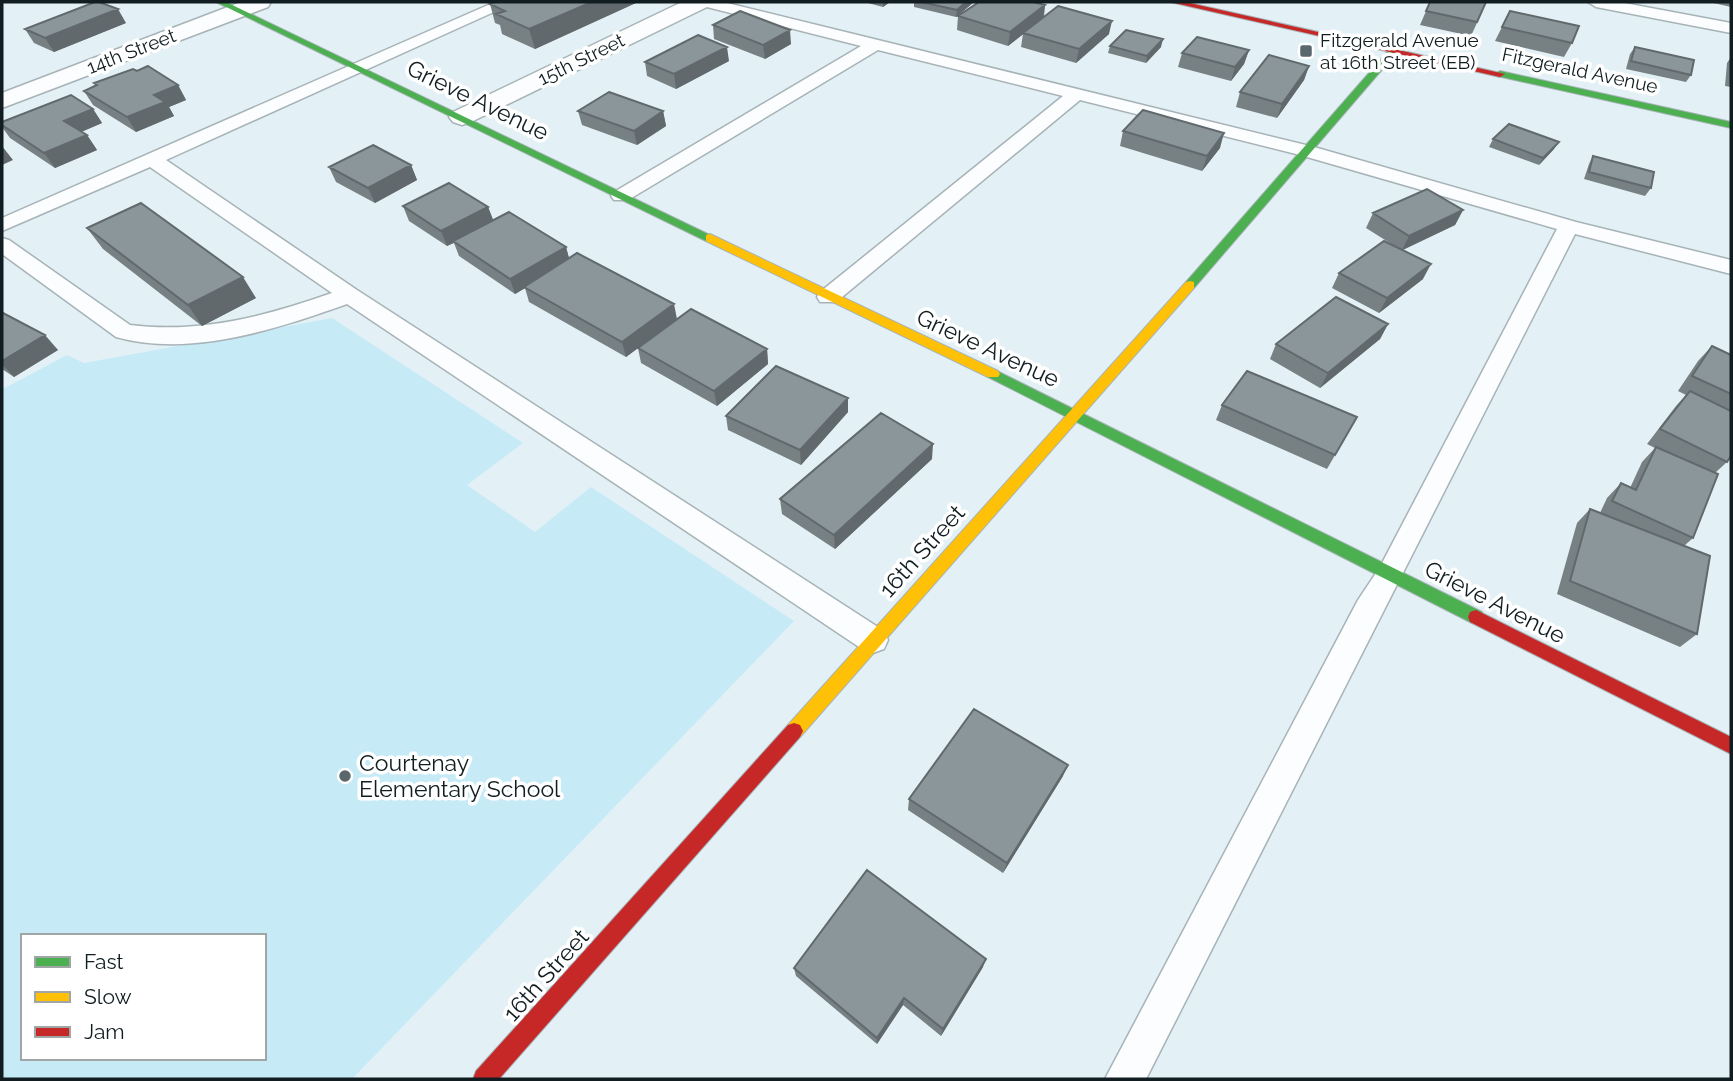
<svg xmlns="http://www.w3.org/2000/svg" width="1733" height="1081" font-family="Raleway,sans-serif">
	<rect width="100%" height="100%" fill="#e3f1f6"/>
	<path fill="#c7eaf7" fill-rule="evenodd" d="M332,318l191,125 -56,42 68,47 56,-45 203,134 -442,458h-350v-693l3,2 62,-33 17,8zM23,936h241v122h-241z"/>
	<g fill="none" stroke-linecap="round" stroke-linejoin="round">
		<g stroke="#a7b3b7" stroke-width="3">
			<path id="lane" d="M495,2h21l-350,158 191,130 527,341 4,9 -4,9 -11,4 -11,-4 -515,-345c-71,25 -156,54 -231,33l-114,-83v-16l7,2 121,85c69,9 137,-9 202,-32l-182,-126 -148,64v-13z
				M697,2h26l591,145 262,75 155,38v14l-156,-40 -429,845h-41l253,-479 22,-33 177,-338 -257,-74 -220,-55 -244,202h-16l-3,-5 3,-5 243,-196 -185,-46 -250,150h-14l-3,-4 3,-4 247,-146 -162,-41z
				M1588,2h31l112,21v10l-135,-26z"/>
		</g>
		<g stroke="#a7b3b7" stroke-width="3">
			<path id="street" d="M241,2h30l-3,5 -266,101v-15z
				M682,2h28l-3,5 -236,115 -9,3 -9,-3 -4,-5 4,-5z"/>
		</g>
		<g stroke="#a7b3b7" stroke-width="2">
			<path id="fast" d="M216,2h10l490,236 -2,3h-8z
				M1390,49l8,2 -204,237h-8v-6z
				M1500,71l231,51v6l-234,-52 -2,-2z
				M993,369l489,243 2,5 -2,5 -6,2 -6,-2 -482,-245 -2,-3z"/>
		</g>
		<g stroke="#a7b3b7" stroke-width="2">
			<path id="slow" d="M710,234l288,137 2,3 -2,3h-10l-282,-136v-6z
				M1190,281l4,1v6l-394,449 -6,2 -6,-2 -3,-6 3,-6 398,-443z"/>
		</g>
		<g stroke="#a7b3b7" stroke-width="2">
			<path id="jam" d="M1170,2h15l320,72 -5,3z
				M1476,610l255,127v17l-261,-132 -2,-5 2,-5z
				M794,723l6,2 3,6 -3,6 -301,342h-26l3,-8 312,-346z"/>
		</g>
		<use href="#lane" fill="#fbfdfe" fill-rule="evenodd"/>
		<use href="#street" fill="#fbfdfe" fill-rule="evenodd"/>
		<use href="#fast" fill="#4caf50" fill-rule="evenodd"/>
		<use href="#slow" fill="#ffc107" fill-rule="evenodd"/>
		<use href="#jam" fill="#c62828" fill-rule="evenodd"/>
	</g>
	<path fill="#778184" d="M638,2l-103,47 -33,-15 -2,-9 -5,-2 -5,-19z
		M864,2h26l-7,5z
		M914,2h60l-18,15 -42,-10z
		M1430,2h65l-1,1h-8l-15,33 -51,-11z
		M1709,2h22v5z
		M1045,5l-1,12 65,17 -33,29 -55,-16 2,-13 -15,12 -51,-16 1,-14z
		M1510,11l62,32 -8,14 -69,-16z
		M126,23l-72,29 -20,-9 -9,-14z
		M713,25l78,19 -26,15 -51,-20z
		M1110,46l51,1 -15,16 -38,-10z
		M1635,47l56,28 -5,7 -60,-13 4,-15z
		M1249,50l-5,14 -13,17 -53,-14 4,-14z
		M1731,57v30l-6,-1 2,-23z
		M729,61l-53,28 -29,-13 -2,-14z
		M1309,66l-5,14 -27,38 -41,-11 4,-15z
		M94,83l84,2 8,15 -17,7 5,9 -38,16 -43,-27 -9,-14 12,-5z
		M93,109l9,14 -21,9 6,3 10,15 -42,18 -45,-30 -8,-11v-5z
		M578,111h85l3,15 -29,19 -55,-20z
		M1123,131l97,17 -18,23 -82,-25z
		M1493,139l61,10 -15,16 -50,-18z
		M1593,156l58,32 -6,8 -61,-17 5,-15z
		M411,165l6,15 -42,23 -39,-21 -7,-15z
		M403,206l85,1 5,13 73,27 3,11 108,61 -51,38 -97,-55 -4,-14 -10,6 -56,-38 -5,-13 -7,3 -38,-25z
		M1463,210l-8,15 -52,25 20,29 -44,34 -47,-25 7,-15 54,-28 -27,-17 7,-15z
		M87,228l169,70 -54,28 -99,-77z
		M2,314l56,36 -44,27 -12,-8z
		M1388,324l-8,15 -60,49 -50,-29 6,-15z
		M1712,346l19,9v101l-4,6 -12,11 -22,65 -9,8 13,88 -17,13 -123,-53 20,-71 13,-14 10,4 7,-15 14,-15 9,5 12,-26 13,-14 -8,-4 29,-38 10,-11 -8,-4 20,-30z
		M638,348l129,1 1,15 -51,42 -76,-43z
		M1222,405l135,12 -30,52 -111,-49z
		M848,412l-47,53 -73,-35 -2,-14z
		M932,459l-97,90 -53,-35 -2,-15z
		M1063,776l-60,97 -95,-63 1,-11z
		M983,967l-42,69 -38,-31 -26,39 -81,-68 -2,-8z"/>
	<path fill="#61696c" d="M592,2h46l-103,47 -6,-20z
		M883,2h7l-7,5z
		M966,2h8l-18,15 1,-7z
		M1045,5l-2,14 -35,27 2,-14z
		M118,9l8,14 -72,29 -9,-14z
		M1112,21l-3,13 -33,29 3,-14z
		M790,30l1,14 -26,15 -2,-14z
		M1163,39l-2,8 -15,16 1,-7z
		M727,47l2,14 -53,28 -2,-15z
		M1249,50l-5,14 -13,17 4,-14z
		M1309,66l-5,14 -27,38 5,-14z
		M178,85l8,15 -17,7 5,9 -38,16 -9,-15 27,-22z
		M93,109l9,14 -28,12 -10,-14z
		M663,111l3,15 -29,19 -3,-14z
		M1224,133l-4,15 -18,23 5,-15z
		M87,135l10,15 -42,18 -11,-15z
		M1559,142l-5,7 -15,16 4,-7z
		M2,146l11,14 -11,5z
		M411,165l6,15 -42,23 -7,-15z
		M488,207l6,15 -47,24 -6,-15z
		M1463,210l-8,15 -53,25 7,-14z
		M566,247l4,15 -55,32 -5,-15z
		M1431,264l-8,15 -44,34 8,-15z
		M243,277l13,21 -54,28 -14,-21z
		M674,304l3,15 -51,38 -4,-15z
		M1388,324l-8,15 -60,49 8,-15z
		M45,335l13,15 -44,27 -12,-13v-3z
		M767,349l1,15 -51,42 -3,-15z
		M848,398v14l-47,53 -1,-15z
		M933,444l-1,15 -97,90 -1,-14z
		M1068,765l-5,11 -60,97 4,-10z
		M986,959l-3,8 -42,69 2,-7z
		M904,998l-1,7 -26,39v-6z"/>
	<path fill="#8a969a" stroke="#61696c" stroke-width="2" d="M95,2h4l19,7 -73,29 -20,-9z
		M495,2h97l-63,27 -33,-15 9,-3 -15,-7z
		M921,2h45l-9,8z
		M979,2h54l12,3 -35,27 -52,-16z
		M1430,2h56l-9,20 -51,-11z
		M1058,6l54,15 -33,28 -56,-16z
		M740,11l50,19 -27,15 -50,-20z
		M1510,11l69,15 -7,17 -70,-16z
		M1126,30l37,9 -16,17 -37,-10z
		M698,35l29,12 -53,27 -29,-12z
		M1197,37l52,13 -14,17 -53,-14z
		M1635,47l59,13 -3,15 -60,-14z
		M1269,55l40,11 -27,38 -42,-12z
		M148,66l30,19 -24,10 11,7 -38,15 -43,-26 13,-6 -3,-2 39,-14 4,2z
		M609,92l54,19 -29,20 -56,-20z
		M71,95l22,14 -29,12 23,14 -43,18 -42,-28v-3z
		M1143,110l81,23 -17,23 -84,-25z
		M1509,124l50,18 -16,16 -50,-19z
		M373,145l38,20 -43,23 -39,-21z
		M1593,156l61,16 -3,16 -62,-16z
		M449,183l39,24 -47,24 -38,-25z
		M1427,189l36,21 -54,26 -36,-23z
		M141,203l102,74 -55,28 -101,-77z
		M509,212l57,35 -56,32 -57,-38z
		M1384,241l47,23 -44,34 -48,-25z
		M577,253l97,51 -52,38 -98,-55z
		M1336,297l52,27 -60,49 -52,-29z
		M691,309l76,40 -53,42 -76,-43z
		M3,313l42,22 -43,26v-47z
		M1712,346l19,9v39l-39,-18z
		M776,366l72,32 -48,52 -74,-34z
		M1247,371l110,46 -22,38 -113,-50z
		M1690,391l41,20v45l-4,6 -67,-33z
		M881,413l52,31 -99,91 -54,-36z
		M1656,447l62,27 -25,64 -81,-37 9,-18 15,7z
		M1590,509l120,47 -13,78 -127,-53z
		M974,709l94,56 -61,98 -98,-64z
		M867,870l119,89 -43,70 -39,-31 -27,40 -83,-70z"/>
	<g fill="#5a676c" stroke="#fff" stroke-width="2.5">
		<rect x="1299" y="44" width="14" height="14" rx="3.5"/>
		<circle cx="345" cy="776" r="7"/>
	</g>
	<g text-anchor="middle" stroke-width="7" stroke-linejoin="round" paint-order="stroke">
		<g font-size="19" fill="#111d21" stroke="#fff" text-anchor="start">
			<text x="1320" y="47">Fitzgerald Avenue<tspan x="1320" dy="22">at 16th Street (EB)</tspan></text>
		</g>
		<g font-size="19" fill="#111d21" stroke="#fff">
			<text transform="translate(131 51) rotate(-21)" y="7">14th Street</text>
			<text transform="translate(581 59) rotate(-26)" y="7">15th Street</text>
			<text transform="translate(1580 70) rotate(12)" y="7">Fitzgerald Avenue</text>
		</g>
		<g font-size="23" fill="#111d21" stroke="#fff">
			<text transform="translate(478 100) rotate(26)" y="8">Grieve Avenue</text>
			<text transform="translate(988 348) rotate(25)" y="8">Grieve Avenue</text>
			<text transform="translate(922 551) rotate(-48)" y="8">16th Street</text>
			<text transform="translate(1495 602) rotate(27)" y="8">Grieve Avenue</text>
			<text transform="translate(546 975) rotate(-48)" y="8">16th Street</text>
		</g>
		<g font-size="23" fill="#111d21" stroke="#fff" text-anchor="start">
			<text x="359" y="771">Courtenay<tspan x="359" dy="26">Elementary School</tspan></text>
		</g>
	</g>
	<rect width="1733" height="1081" fill="none" stroke="#111d21" stroke-width="7"/>
	<rect x="21" y="934" width="245" height="126" fill="#ffffff" stroke="#a0a5a6" stroke-width="2"/>
	<rect x="35" y="957" width="35" height="10" fill="#4caf50" stroke="#a0a5a6" stroke-width="2"/>
	<text x="84" y="969" font-size="21" fill="#111d21">Fast</text>
	<rect x="35" y="992" width="35" height="10" fill="#ffc107" stroke="#a0a5a6" stroke-width="2"/>
	<text x="84" y="1004" font-size="21" fill="#111d21">Slow</text>
	<rect x="35" y="1027" width="35" height="10" fill="#c62828" stroke="#a0a5a6" stroke-width="2"/>
	<text x="84" y="1039" font-size="21" fill="#111d21">Jam</text>
</svg>
